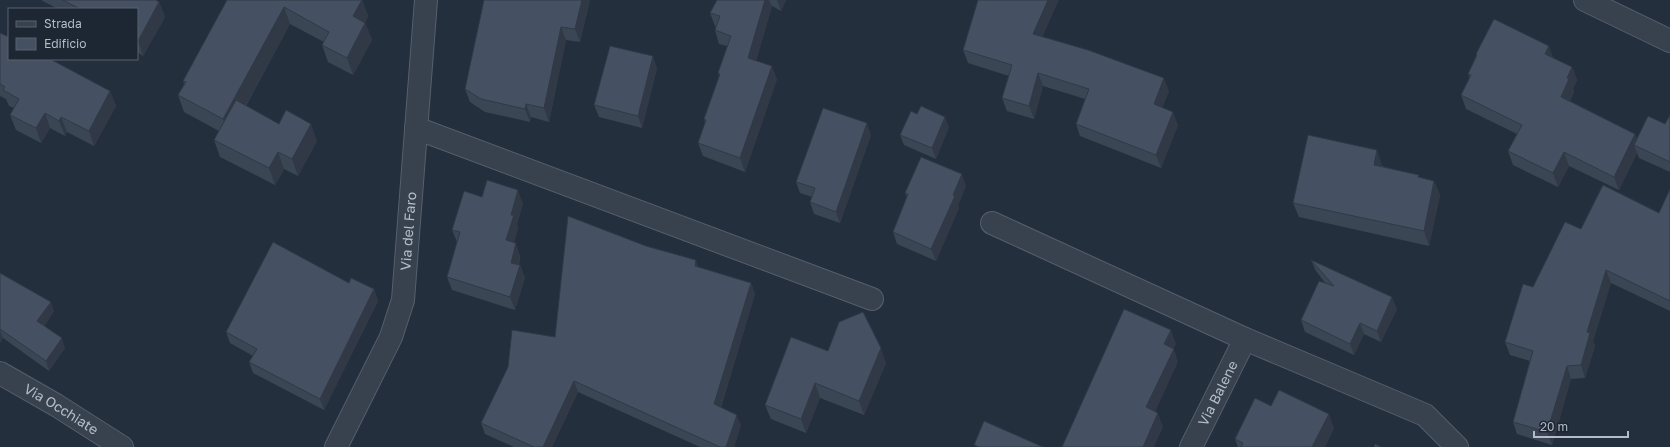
<svg xmlns="http://www.w3.org/2000/svg" width="1670" height="447" font-family="'Golos Text',sans-serif">
	<rect width="100%" height="100%" fill="#242f3e"/>
	<g fill="none" stroke-linecap="round" stroke-linejoin="round">
		<g stroke="#565f6c" stroke-width="24">
			<g id="minor">
				<path d="M1585,0l85,41"/>
				<path d="M416,128l456,171"/>
				<path d="M992,223l253,116 180,76 32,32"/>
				<path id="s1" d="M0,373l56,32 66,42"/>
				<path id="s2" d="M336,447l55,-110 12,-37 23,-300"/>
				<path id="s3" d="M1191,447l54,-108"/>
			</g>
		</g>
		<use href="#minor" stroke="#38414e" stroke-width="22"/>
	</g>
	<path fill="#3b4654" d="M41,0h115l3,2 6,15 -22,39 -6,-4v-43h-79z
		M227,0h135l6,16 -3,7 7,17 -19,35 -25,-13 -6,-17 2,-3 -34,-18 -44,82 33,18 38,17 -19,35 -14,-7 -9,16 -55,-28 -6,-17 5,-9 -35,-19 -6,-17 6,-11 -1,-3z
		M484,0h106l-10,42 -14,-2 -17,82 -18,-5 -1,5 -45,-10 -15,-10 -5,-13z
		M717,0h69l-5,11 -9,-5 -16,55 21,18 -32,93 -42,-16 -5,-13 7,-20 -1,-4 15,-43 -1,-3 9,-27 -8,-2 -4,-14 1,-3 -1,-1 -5,-13z
		M0,33l110,58 6,15 -22,40 -27,-14 -2,4 -15,-8 -9,15 -25,-13 -6,-15 4,-7 -5,-2 -3,-7 -6,-3z
		M1042,37l127,54 -7,17 16,17 -17,43 -81,-32 -4,-12 9,-25 -42,-13 -9,33 -27,-8 -5,-13 7,-22 -41,-13 -5,-13z
		M1476,54l77,4 19,9 5,13 -4,9 1,3 -4,9 65,33 2,5 28,-15 5,-9v57l-31,-14 -2,-5 -18,37 -50,-24 -11,21 -45,-22 -5,-14 9,-17 -51,-25 -5,-14 9,-16 -2,-5 8,-18z
		M657,68l-15,60 -43,-11 -5,-12z
		M917,114l32,13 -13,32 -32,-14 -4,-10z
		M871,135l-31,88 -26,-9 -4,-12 2,-5 -12,-4 -4,-11z
		M1382,165v1l38,11 14,4 6,14 -11,51 -130,-29 -6,-14z
		M966,186l-8,19 1,3 -23,53 -39,-17 -4,-12 14,-35 -2,-4z
		M1670,189v122l-59,-28 -18,58 2,5 -10,32 -14,1 -19,66 -35,-11 -4,-12 17,-61 -20,-6 -5,-13 28,-55 48,-58 78,-16z
		M523,204l-6,20 1,5 -4,13 6,14 -1,9h1l5,13 -10,32 -63,-20 -5,-13 10,-35 -5,-12z
		M1311,260l86,49 -16,33 -17,-8 -10,21 -49,-23 -4,-12 25,-36 -10,-13z
		M699,267l52,16 4,11 -34,113 20,18 -7,22h-34l-122,-55 -26,55h-38l-29,-13 -4,-11 74,-86z
		M0,273l54,38 -10,15 21,22 -16,23 -46,-33 -3,5z
		M349,283l25,6 4,12 -54,109 -71,-37 -4,-11 4,-6 -23,-13 -4,-11z
		M828,351l58,12 -22,52 -44,-17 -14,35 -35,-14 -6,-14z
		M1271,406l63,22 -9,19h-87l-3,-8z"/>
	<path fill="#303945" d="M362,0l6,16 -9,17 -6,-17z
		M582,0h8l-10,42 -5,-13z
		M765,0h4l3,6 -19,65 -5,-13z
		M777,0h9l-5,11z
		M1048,0h11l-21,47 -5,-13z
		M159,2l6,15 -22,39 -5,-15z
		M284,7l6,17 -61,112 -6,-17z
		M365,23l7,17 -19,35 -6,-17z
		M561,27l5,13 -17,82 -5,-14z
		M1549,46l5,13 -9,-5z
		M653,56l4,12 -15,60 -4,-12z
		M772,66l5,13 -32,93 -5,-14z
		M1572,67l5,13 -4,9 1,3 -8,18 -5,-13 6,-19z
		M1038,73l5,13 -9,33 -5,-13z
		M1164,78l5,13 -11,26 -4,-13z
		M110,91l6,15 -22,40 -5,-15z
		M526,104l5,13 -1,5 -5,-13z
		M1173,112l5,13 -17,43 -5,-13z
		M45,113l5,15 -9,15 -5,-15z
		M61,117l6,15 -2,4 -6,-15z
		M945,117l4,10 -13,32 -4,-11z
		M867,123l4,12 -31,88 -4,-11z
		M311,124l6,17 -19,35 -6,-17z
		M1635,134l5,13 -6,-2 3,8 -18,37 -5,-13z
		M1377,150l5,15 -3,14 -5,-14z
		M278,152l6,17 -9,16 -6,-17z
		M1564,152l5,14 -11,21 -5,-14z
		M962,174l4,12 -8,19 1,3 -23,53 -5,-12z
		M1434,181l6,14 -11,51 -5,-15z
		M518,190l5,14 -6,20 1,5 -7,24 -5,-13 5,-25z
		M516,243l4,13 -4,21 -5,-14z
		M696,260l4,11 -5,-5z
		M520,265l5,13 -10,32 -5,-13z
		M1606,270l5,13 -18,58 2,5 -10,32 -4,-13 6,-33z
		M751,283l4,11 -37,121 -4,-11z
		M374,289l4,12 -54,109 -4,-11z
		M1392,297l5,12 -16,33 -4,-11z
		M51,302l3,9 -14,20 -3,-10z
		M1360,323l4,11 -10,21 -4,-11z
		M0,330l3,8 -3,5z
		M1171,330l5,14 -7,14 -5,-14z
		M62,338l3,10 -16,23 -3,-10z
		M881,348l5,15 -22,52 -5,-14z
		M1174,349l4,13 -27,59 -5,-14z
		M1567,366l4,13 -19,66 -5,-13z
		M574,381l4,11 -26,55h-9z
		M815,383l5,15 -14,35 -5,-14z
		M1158,413l5,14 -9,20h-11z
		M1329,414l5,14 -9,19h-13z
		M737,415l4,10 -7,22h-8z"/>
	<path fill="#455162" stroke="#303945" d="M63,0h93l3,2 -21,39 -1,-1v-31h-57z
		M227,0h135l-9,16 12,7 -18,35 -25,-13 7,-13 -45,-25 -61,112 -45,-24 8,-13 -3,-1z
		M484,0h98l-7,29 -14,-2 -17,81 -18,-4 -1,5 -44,-10 -16,-10z
		M717,0h48l-17,58 24,8 -32,92 -42,-15 8,-23 -2,-1 16,-45 -2,-1 13,-37 -16,-6 5,-14 -10,-3z
		M978,0h70l-15,34 55,16 76,28 -10,26 19,8 -17,43 -80,-31 13,-35 -51,-16 -9,33 -27,-8 10,-33 -49,-15z
		M1494,19l55,27 -4,8 27,13 -5,11 2,1 -8,18 74,37 -21,43 -50,-25 -11,21 -45,-22 14,-26 -61,-30 10,-20 -3,-1 9,-19 -1,-1z
		M0,33l9,4v22h41l60,32 -21,40 -28,-14 -2,4 -14,-8 -9,15 -26,-13 9,-16 -16,-9 2,-3 -5,-3z
		M610,46l43,10 -15,60 -44,-11z
		M236,100l43,24 7,-14 25,14 -19,35 -14,-7 -9,16 -55,-28z
		M921,106l24,11 -13,31 -32,-13 11,-24 6,3z
		M823,108l44,15 -31,89 -26,-10 5,-14 -19,-6z
		M1670,115v47l-36,-17 14,-29 17,8z
		M1308,135l69,15 -3,15 45,10 -1,2 16,4 -10,50 -131,-28z
		M921,157l41,17 -9,21 2,1 -24,53 -38,-17 15,-38 -3,-1z
		M487,180l31,10 -7,25h3l-8,25 10,3 -5,20 9,2 -10,32 -63,-20 13,-45 -8,-2 12,-39 18,6z
		M1603,185l56,28 11,-24v112l-64,-31 -19,62 3,1 -9,32 -14,1 -20,66 -34,-10 20,-71 -28,-9 18,-58 10,3 32,-65 16,7z
		M568,216l78,30 50,14 -1,6 56,17 -37,121 23,11 -11,32h-6l-146,-66 -31,66h-9l-53,-24 27,-56 4,-37 43,7z
		M273,242l76,41 2,-5 23,11 -54,110 -71,-37 8,-13 -31,-17z
		M1311,260l81,37 -15,34 -17,-8 -10,21 -49,-24 18,-39 15,5z
		M0,273l51,29 -14,19 25,17 -16,23 -46,-32z
		M1124,309l47,21 -7,14 10,5 -28,58 12,6 -15,34h-81z
		M863,312l18,36 -22,53 -44,-18 -14,36 -36,-14 26,-68 37,14 11,-29z
		M1279,390l50,24 -17,33h-71l2,-4 -8,-4 20,-41 16,8z
		M984,421l59,26h-64l-5,-2z
		M1375,444l6,3h-7z"/>
	<g text-anchor="middle" stroke-width="3" stroke-linejoin="round" paint-order="stroke">
		<g font-size="14" fill="#b4bcc9" stroke="#1d2633">
			<text dy="5" stroke="none"><textPath href="#s2" startOffset="231">Via del Faro</textPath></text>
			<text dy="5" stroke="none"><textPath href="#s3" startOffset="60">Via Balene</textPath></text>
			<text dy="5" stroke="none"><textPath href="#s1" startOffset="71">Via Occhiate</textPath></text>
		</g>
	</g>
	<rect x="8" y="8" width="130" height="52" fill="#1d2633" stroke="#59626f"/>
	<rect x="16" y="21" width="20" height="6" fill="#38414e" stroke="#59626f"/>
	<text x="44" y="28" font-size="12" fill="#b4bcc9">Strada</text>
	<rect x="16" y="38" width="20" height="12" fill="#455162" stroke="#59626f"/>
	<text x="44" y="48" font-size="12" fill="#b4bcc9">Edificio</text>
	<path d="M1534 431v6h94v-6" fill="none" stroke="#b4bcc9" stroke-width="2"/>
	<text x="1540" y="431" font-size="12" fill="#b4bcc9" stroke="#1d2633" stroke-width="3" paint-order="stroke">20 m</text>
</svg>
